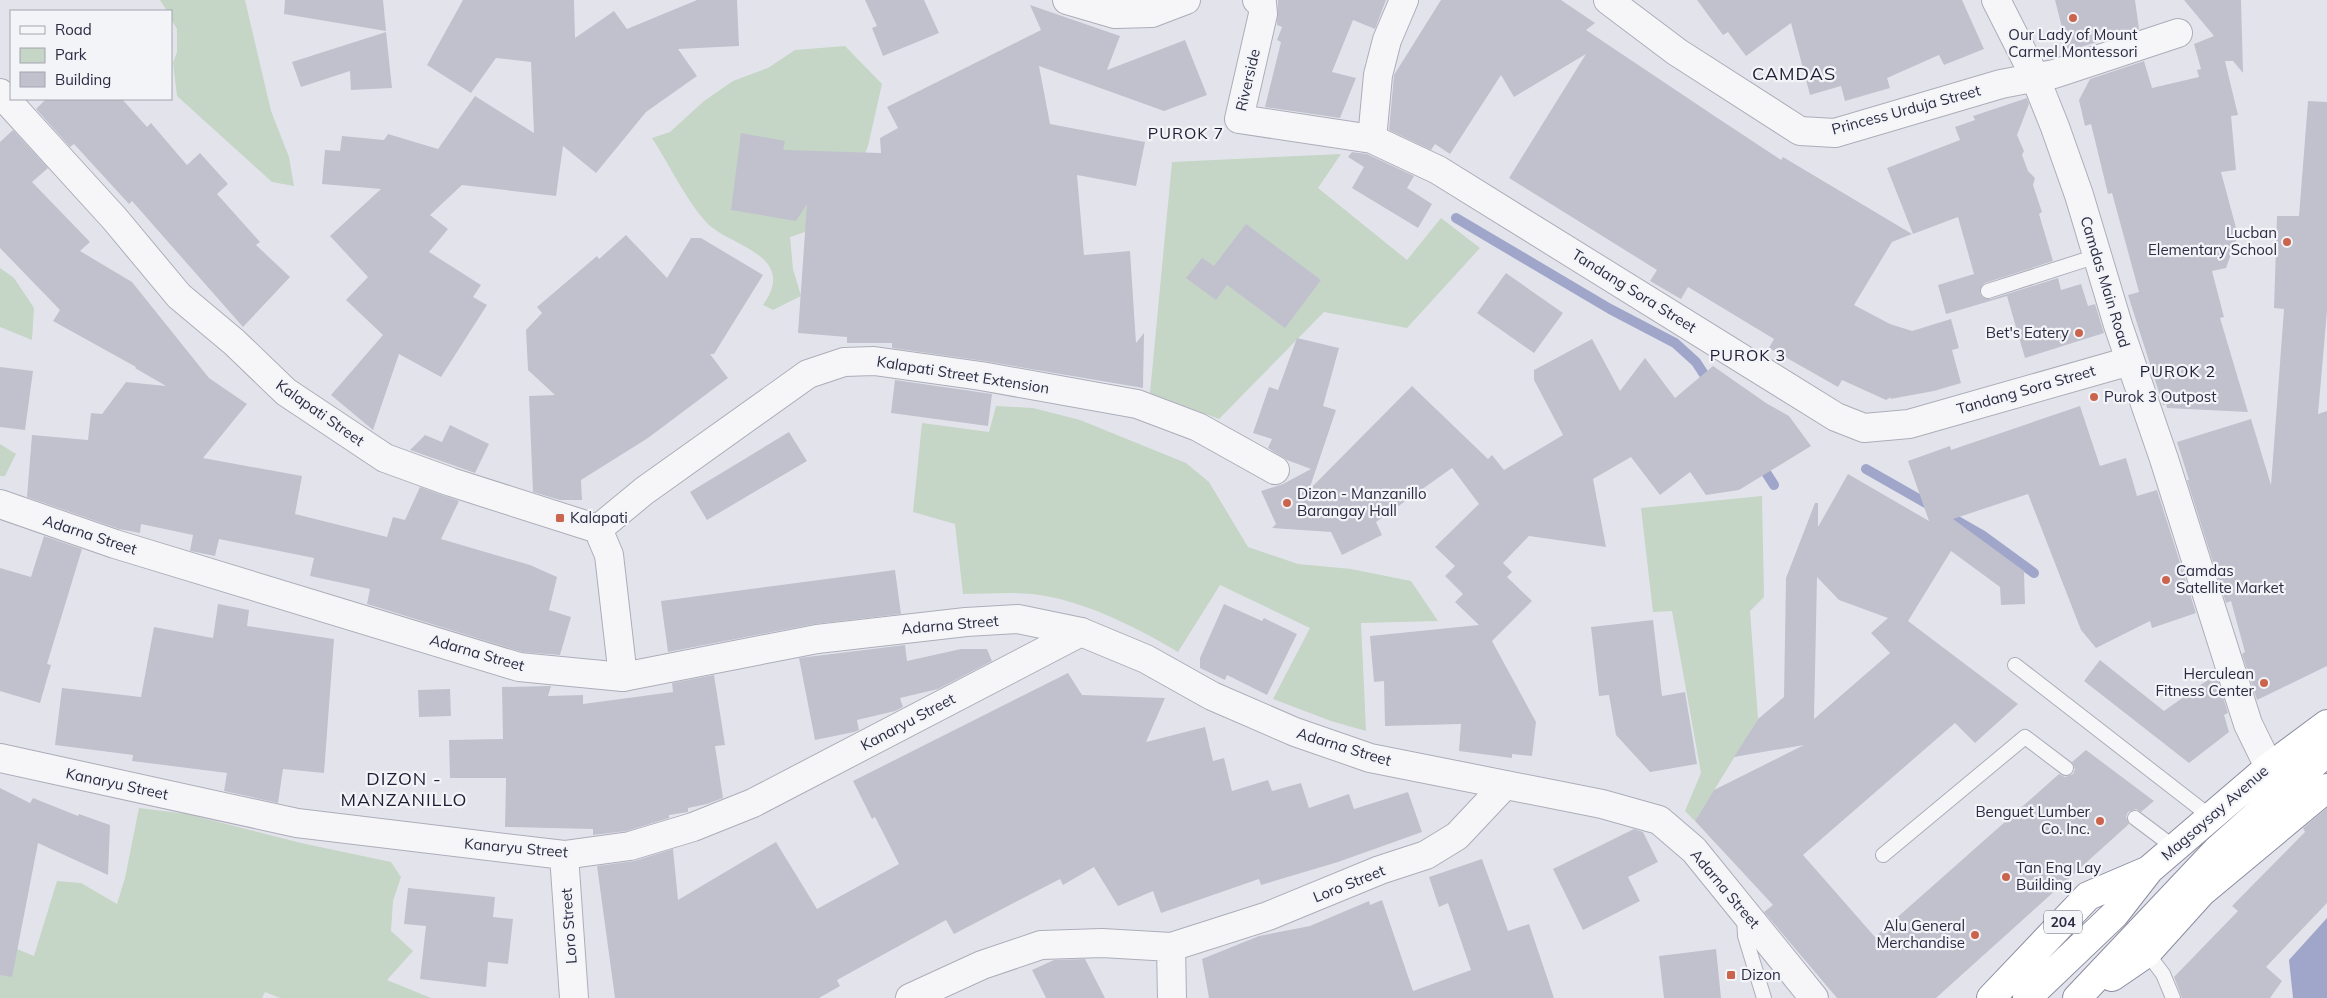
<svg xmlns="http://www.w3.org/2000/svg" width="2327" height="998" font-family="Mulish,sans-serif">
	<rect width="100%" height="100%" fill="#e3e4eb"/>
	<path fill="#c5d5c6" d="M160,0h85l26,111 18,46 5,29 -22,-4 -95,-86 -4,-33 4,-11v-23l-6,-10v-8h-4z
		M845,46l37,38 -14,62 -28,70 -17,10 -33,11 3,32 8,27 -28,14 -10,-5c35,-49 -30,-58 -54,-80 -21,-21 -40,-61 -57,-87l18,-6 34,-31 29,-20 35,-13 27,-18z
		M1341,154l-23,34 89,72 34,-42 39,30 -73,80 -83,-16 -105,107 -69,-26 22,-231z
		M0,268l14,10 20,30 -2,32 -32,-13z
		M996,406l37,2 47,12 106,43 23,19 39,65 50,17 53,5 60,12 27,40 -77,2 5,108 -35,-10 -58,-22 37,-71 -90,-43 -42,67c-42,-25 -97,-53 -146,-58 -23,-2 -46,0 -69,0l-8,-70 -42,-12 9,-89 67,9z
		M0,444l16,10 -11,22h-5z
		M1762,496l2,101 -14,14 8,108 -63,102 -10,-10 16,-38 -29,-162 -19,1 -12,-104z
		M139,808l48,6 114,29 90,19 10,15 -8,24 -2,30 22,20 -26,29 44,18h-151l-15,-6 -3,6h-262v-56l34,14 23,-75 24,2 36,21 8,-26z"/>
	<path fill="#a0a6ca" d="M2327,918v80h-34l-4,-38z"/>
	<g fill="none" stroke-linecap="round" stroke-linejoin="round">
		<path stroke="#a0a6ca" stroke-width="10" d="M1456,218l154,91 65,34 21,19 15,23
			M1760,463l14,22
			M1866,469l116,66 52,38"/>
	</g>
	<path fill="#c1c1ce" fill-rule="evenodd" d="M285,0h98l3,31 -102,-17z
		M463,0h111l1,38 39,-27 13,18 70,-29h40l2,46 -61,3 19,27 -51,36 -50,61 -33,-27 -7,50 -94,-11 -32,30 18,14 -19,23 52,33 -8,12 14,8 -46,72 -42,-23 -26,76 -42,-35 52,-60 -37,-35 22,-23 -38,-41 51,-47 -59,-5 3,-34 15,1 2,-15 42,4 4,-6 50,15 37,-53 59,37 -3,-71 -35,-4 -25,35 -44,-28z
		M865,0h59l15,33 -56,23 -11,-28 5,-2z
		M1278,0h108l-11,29 -22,-9 -21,52 24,6 -16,40 -75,-11 16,-65 -4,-2 5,-13 -5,-2z
		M1441,0h120l34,23 -9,7 130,87 65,43 2,-3 129,77 -20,8 -38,63 36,19 22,7 39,-12 8,29 -7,2 9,33 -27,8 -44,8 1,-2 -5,3 -44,-20 -4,7 -69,-39 5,-9 -86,-52 -7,12 -31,-18 7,-11 -148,-92 77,-124 -72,43 -13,-22 -51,79 -15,-10 -4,6 -42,-20 5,-55z
		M1697,0h265l22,49 -40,16 -5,-10 -52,23 3,10 -45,13 -4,-15 -31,9 -19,-72 -45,33 -18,-24 -5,3z
		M2055,0h80l4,29 -71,22z
		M2184,0h57l2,73 -10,-12h-8l13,54 -7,1 5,54 -15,2 17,63 -12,33 -14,3 12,46 -4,1 28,94 -81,-4 -1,-4 -3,1 -35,-110 11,-3 -27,-99 -4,1 -17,-70 -6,2 -6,-26 11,-21 54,-18 8,27 47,-11 -2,-7 4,-1 -7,-25 20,-8z
		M1030,5l90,31 -13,34 78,-30 22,55 -43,16 -125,-45 11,58 95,18 -9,44 -59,-11 7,80 46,-4 6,92 8,-10 -1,55 -159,-27 -92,-13v-5h-45v-6l-49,-4 9,-129 -11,17 -65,-11 10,-77 44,8 -2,9 98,3 -1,-15 18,-10 -11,-21 154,-77z
		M386,32l6,56 -41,2 -1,-19 -49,16 -9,-25z
		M2027,98l2,6 -12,31 7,16 -2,4 6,16 7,7 -2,7 9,27 -3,2 14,47 -68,22 -5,6v5l6,5h5l67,-21 3,12 20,-6 7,22 7,-2 9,29 -79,25 -18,-62 -61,18 -8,-29 36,-11 -16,-57 -45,17 -26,-66 73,-28 -5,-13 20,-7 -2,-4z
		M46,99h76l25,28 4,-4 36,42 13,-12 28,31 -11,10 43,48 -4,3 34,32 -47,50 -111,-126 -3,3 -55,-60 -4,3 -34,-38z
		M2308,101l19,1v209l-9,103 9,-3v255l-70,34 -15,-46 3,-2 -14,-51 -5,2 -39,-123h2l-12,-38 74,-23 20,66 13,-176 -10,-1 3,-92h22z
		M13,130l35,38 -16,14 58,60 -10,9 52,31 77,96 38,26 -44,54 99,18 -7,38 92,23 6,-20 12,3 15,-33 39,14 -18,38 89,26 27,12 -8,33 22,7 -11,38 -38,-3 -155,-48 3,-15 -60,-13 4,-18 -95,-19 -4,17 -25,-5 3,-16 -52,-11 -1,9 -21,-4 -92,-32 5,-62 56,5 3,-27 11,1 24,-32 40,4 -31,-18 1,-1 -83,-46 7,-11 -60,-62v-106z
		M1352,152l15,2 47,22 -7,12 25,16 -14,24 -66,-40 12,-21 -16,-10z
		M1246,224l75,56 -36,48 -58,-43 -11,15 -30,-22 16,-20 12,8z
		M626,235l41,43 24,-40h10l62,37 -49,79h-4l18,24 -80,60 -67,42 1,20h-22l-27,-8 -4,-96 26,-1 -27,-25 -2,-40 16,-17 -5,-6 60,-51 2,3z
		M1506,273l57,40 -29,40 -57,-40z
		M1297,338l42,10 -16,58 13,4 -27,80 103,-104 76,73 4,-4 12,15 59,-35 -29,-55v-10l58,-31 28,52 25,-33 30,40 38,-32 53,37 23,13 22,30 -72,44 -33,5 -16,-23 -30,23 -29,-38 -38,22 13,68 -77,-11 -26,27 9,9 -5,5 25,24 -40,40 44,81 -4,34 -20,-2v4l-53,-7 2,-27 -76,2 -1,-45 -10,1 -4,-46 109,-11 -24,-23 8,-8 -18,-18 10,-10 -20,-19 44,-43 -27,-36 -76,54 6,13 -40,20 -11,-23 -59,-4 4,-4 -15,-33 22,-7 28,-15 -24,-9 -19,-12 4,-9 -19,-6 16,-46 9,3z
		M0,367l33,4 -8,59 -25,-3z
		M895,380l97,14 -4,32 -97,-13z
		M2080,406l20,60 26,-8 11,38 20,-6 39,123 -44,15 -2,-7 -54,27 -15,-18 -53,-136 -75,25 71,52 1,33 -24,1 -1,-18 -49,-36 -43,70 110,83 -43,39 -20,-20 -152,132 72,82 184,-163 6,3 8,-3 2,-5 -3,-7 14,-12 68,51 -13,11 -5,-3 -8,3 -2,5 3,7 -193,174h-99l-73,-86 9,-7 -78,-84 19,-31 90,-45 -70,12 24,-38 26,-22 2,-119 29,-75h3v24l30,-53 81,47 -21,-60 42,-15 1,4zM1817,577l22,23 49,18 -17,15 19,20 -76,66z
		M450,425l39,19 -14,29 -65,-23 15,-15 17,7z
		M789,432l18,29 -100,59 -17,-28z
		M44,536l38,13 -35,115 4,1 -11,38 -40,-12v-123l31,9z
		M895,570l6,44 -87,10 -146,28 -7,-51z
		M218,604l31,6 -2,16 87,13 -10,134 -41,-4 -5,34 -54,-12 3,-18 -95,-12 1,-6 -78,-10 7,-57 79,9 13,-70 59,11z
		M1224,604l38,17 2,-3 33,16 -30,61 -40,-20 -2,5 -25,-12v-10z
		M1653,620l9,76 23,-4 12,72 -47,8 -34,-37 -7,-40 -10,1 -8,-69z
		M905,645l2,16 54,-12h26l5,12 -54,28 -38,9 3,9 -8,4 -38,9 2,10 -5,2 -39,8 -16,-82z
		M2100,660l64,51 52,-37 12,39 -4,2 5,17 -40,31 -105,-82z
		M1068,673l14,22 83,3 -19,44 59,-15 8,34 11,-3 8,33 36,-11 4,11 29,-8 8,25 40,-14 5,15 54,-17 14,40 -84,30 -77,23 -2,-6 -98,34 -8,-22 -35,15 -24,-39 -31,18 -3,-6 -106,55 -8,-14 -109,60 3,6 -21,12h-204l-18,-132 37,-5 39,-12 5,51 98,-58 41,67 82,-45 -24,-47 -3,2 -19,-38z
		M714,675l11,70 -10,1 8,52 -16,6 -19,4v4l-19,3v3l-42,13 -34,4v-6l-88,-2 1,-49h-56l-1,-38 54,-1 -1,-52 49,-1 -3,10 35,-1v9l90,-12 -1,-9z
		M450,689l1,27 -32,1 -1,-27z
		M0,788l30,15 3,-5 45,18 1,-2 31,11 -2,50 -70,-32 -26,134 -12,-2z
		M2327,808v95l-61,64 16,14 -12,17h-88l-8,-21 64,-66 -6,-5 73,-74 -2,-4z
		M1634,829l9,3 15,30 -30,15 12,24 -57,29 -30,-61z
		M1482,859l26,72 21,-7 25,74h-345l-7,-39 57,-23 51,-10 59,-25 1,4 12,-5 31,91 58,-21 -23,-67 -9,4 -10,-30z
		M408,888l87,9 -2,20 20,2 -5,45 -20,-2 -2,25 -66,-8 6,-53 -22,-2z
		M1716,949l5,49h-57l-5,-42z
		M1085,959l20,39h-59l-14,-28 22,-10z"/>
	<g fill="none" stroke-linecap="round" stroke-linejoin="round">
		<g stroke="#acadb9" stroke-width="16">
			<path id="service" d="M1988,291l109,-35
				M2015,665l196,152
				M2135,818l40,30
				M1883,855l142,-118 41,31
				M1744,916l1,20 19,62
				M2147,953l16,21 10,24"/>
		</g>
		<g stroke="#acadb9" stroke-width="30">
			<path id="minor" d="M1067,0l48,14 37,-1 34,-13
				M1257,0l5,3 1,11 -24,105 133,20 66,31 398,247 28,11 45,-4 221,-63
				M1608,0l69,52 123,79 35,2 166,-49 53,-10 124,-41
				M1996,0l39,77 20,50 24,68 39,130 46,134 84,265 21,43
				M1372,139l6,-64 9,-35 17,-40
				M0,504l115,40 404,123 104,10
				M598,529l46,-38 164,-117 36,-12 30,-1 107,15 156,28 61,23 77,43
				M0,758l297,65 267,32 66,-9 63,-19 60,-24 328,-171
				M564,855l10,143
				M1171,947l1,51
				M910,998l72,-33 59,-20 61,-2 69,4 97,-31 112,-46 46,-15 31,-19 48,-51"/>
		</g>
		<g stroke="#acadb9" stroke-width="30">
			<path id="tertiary" d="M0,93l114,125 65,78 55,46 52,50 99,66 66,24 147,47 11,26 14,122 194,-38 149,-17 52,-3 63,13 65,27 66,37 83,36 75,26 232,46 57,16 35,30 120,148"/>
		</g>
		<g stroke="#8b8ca1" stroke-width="30">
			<path id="trunk" d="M2112,977l35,-24 55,-61 125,-104
				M1991,998l97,-102 61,-26
				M2027,998l88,-84 35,-45 119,-102 58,-43
				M2077,998l139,-147 111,-99"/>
		</g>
		<use href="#service" stroke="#f6f6f9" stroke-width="14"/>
		<use href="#minor" stroke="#f6f6f9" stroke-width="28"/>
		<use href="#tertiary" stroke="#f6f6f9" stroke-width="28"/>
		<use href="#trunk" stroke="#fff" stroke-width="28"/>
	</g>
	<g fill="#cb644d" stroke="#f3f4f8" stroke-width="2">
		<circle cx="2073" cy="18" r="5"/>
		<circle cx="2287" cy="242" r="5"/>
		<circle cx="2079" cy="333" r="5"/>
		<circle cx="2094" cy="397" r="5"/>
		<circle cx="1287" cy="503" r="5"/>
		<rect x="555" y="513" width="10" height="10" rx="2.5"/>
		<circle cx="2166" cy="580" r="5"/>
		<circle cx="2264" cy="683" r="5"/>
		<circle cx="2100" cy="821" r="5"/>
		<circle cx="2006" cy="877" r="5"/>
		<circle cx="1975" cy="935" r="5"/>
		<rect x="1726" y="970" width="10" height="10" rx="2.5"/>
	</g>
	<g text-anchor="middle" stroke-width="4.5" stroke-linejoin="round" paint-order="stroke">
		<rect fill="#f3f4f8" stroke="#676879" stroke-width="1" x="2044" y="910.5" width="38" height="23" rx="4"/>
		<g font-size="14" font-weight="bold" fill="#2b2c43">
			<text x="2063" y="927">204</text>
		</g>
		<g font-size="15" fill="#2b2c43" stroke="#f3f4f8" text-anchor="start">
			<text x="2073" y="40" text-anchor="middle">Our Lady of Mount<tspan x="2073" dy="17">Carmel Montessori</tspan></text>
			<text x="2277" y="238" text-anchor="end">Lucban<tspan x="2277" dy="17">Elementary School</tspan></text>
			<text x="2069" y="338" text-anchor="end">Bet's Eatery</text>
			<text x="2104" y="402">Purok 3 Outpost</text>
			<text x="1297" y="499">Dizon - Manzanillo<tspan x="1297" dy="17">Barangay Hall</tspan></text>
			<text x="570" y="523">Kalapati</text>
			<text x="2176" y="576">Camdas<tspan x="2176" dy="17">Satellite Market</tspan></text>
			<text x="2254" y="679" text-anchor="end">Herculean<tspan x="2254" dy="17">Fitness Center</tspan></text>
			<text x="2090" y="817" text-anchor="end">Benguet Lumber<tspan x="2090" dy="17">Co. Inc.</tspan></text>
			<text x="2016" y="873">Tan Eng Lay<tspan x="2016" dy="17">Building</tspan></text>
			<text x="1965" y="931" text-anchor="end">Alu General<tspan x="1965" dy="17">Merchandise</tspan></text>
			<text x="1741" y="980">Dizon</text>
		</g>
		<g font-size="15" fill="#2b2c43" stroke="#f3f4f8">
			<text transform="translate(1248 80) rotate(-77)" y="5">Riverside</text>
			<text transform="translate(1906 110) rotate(-15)" y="5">Princess Urduja Street</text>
			<text transform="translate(2105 282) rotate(73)" y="5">Camdas Main Road</text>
			<text transform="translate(1634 291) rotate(32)" y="5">Tandang Sora Street</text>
			<text transform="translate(963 375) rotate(9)" y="5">Kalapati Street Extension</text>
			<text transform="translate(2026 390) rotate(-16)" y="5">Tandang Sora Street</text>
			<text transform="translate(320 413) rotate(35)" y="5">Kalapati Street</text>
			<text transform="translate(90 535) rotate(18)" y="5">Adarna Street</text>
			<text transform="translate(950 625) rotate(-5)" y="5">Adarna Street</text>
			<text transform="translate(477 653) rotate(16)" y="5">Adarna Street</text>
			<text transform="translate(908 722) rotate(-28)" y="5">Kanaryu Street</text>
			<text transform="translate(1344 747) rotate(17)" y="5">Adarna Street</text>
			<text transform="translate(117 784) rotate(12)" y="5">Kanaryu Street</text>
			<text transform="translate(2215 813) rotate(-41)" y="5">Magsaysay Avenue</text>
			<text transform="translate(516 848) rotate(5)" y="5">Kanaryu Street</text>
			<text transform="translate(1349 884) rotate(-22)" y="5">Loro Street</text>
			<text transform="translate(1725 889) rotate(50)" y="5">Adarna Street</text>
			<text transform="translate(569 926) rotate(-94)" y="5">Loro Street</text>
		</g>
		<g font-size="16" letter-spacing="1" fill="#1d1e34" stroke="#f3f4f8">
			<text x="1186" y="139">PUROK 7</text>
			<text x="1748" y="361">PUROK 3</text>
			<text x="2178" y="377">PUROK 2</text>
		</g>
		<g font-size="18" letter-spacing="1" fill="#1d1e34" stroke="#f3f4f8">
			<text x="1794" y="80">CAMDAS</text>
			<text x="404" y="785">DIZON -<tspan x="404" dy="21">MANZANILLO</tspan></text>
		</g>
	</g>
	<rect x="10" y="10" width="162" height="90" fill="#f3f4f8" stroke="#a3a4b0"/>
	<rect x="20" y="26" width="25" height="8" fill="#f6f6f9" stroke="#a3a4b0"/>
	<text x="55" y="35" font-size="15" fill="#2b2c43">Road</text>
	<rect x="20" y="48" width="25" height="15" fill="#c5d5c6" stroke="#a3a4b0"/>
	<text x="55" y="60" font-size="15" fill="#2b2c43">Park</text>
	<rect x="20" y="72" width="25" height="15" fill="#c1c1ce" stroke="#a3a4b0"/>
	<text x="55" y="85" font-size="15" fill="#2b2c43">Building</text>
</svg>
